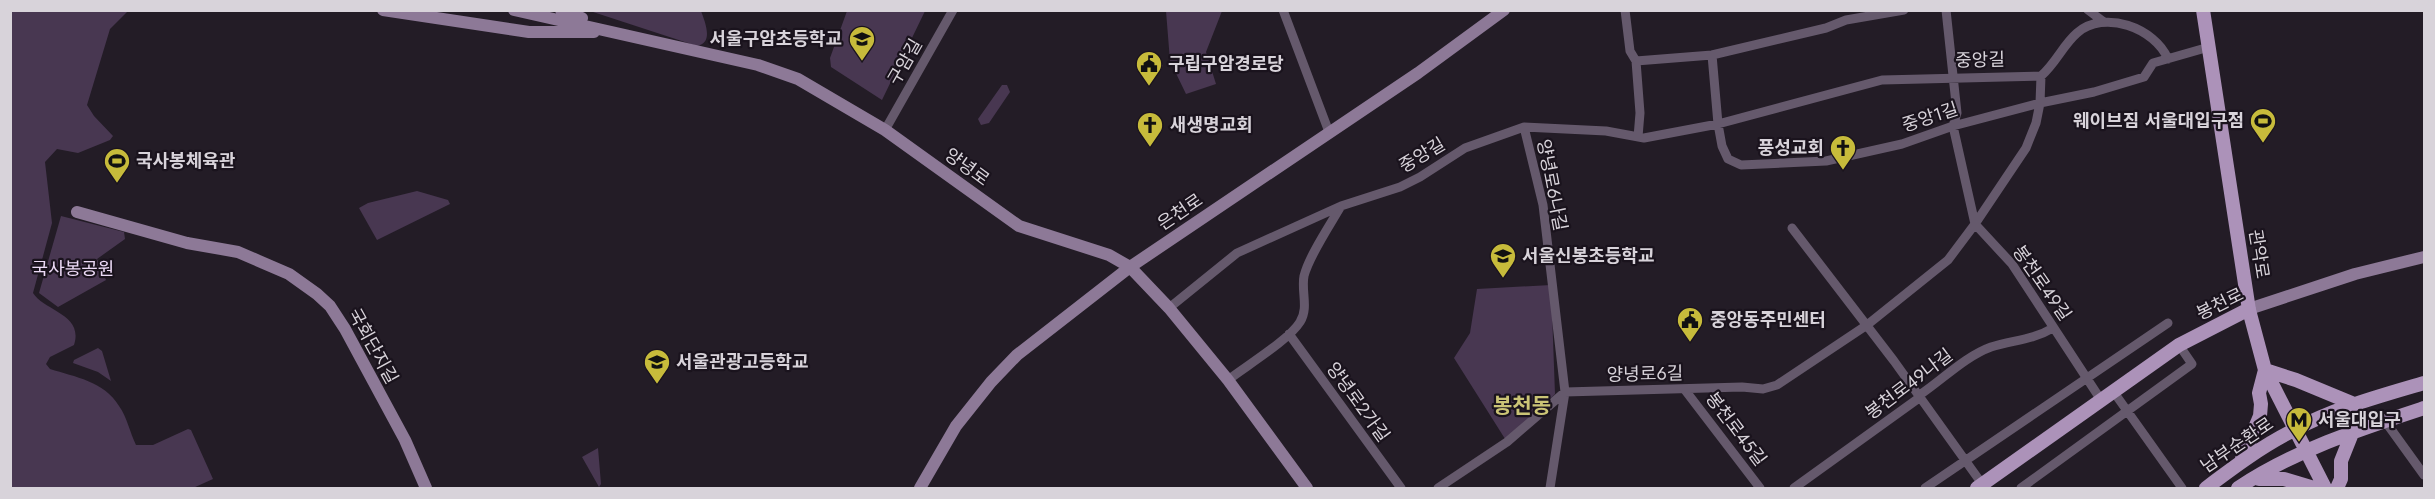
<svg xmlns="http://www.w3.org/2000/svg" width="2435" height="499" font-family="Jost,'Noto Sans KR',sans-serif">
	<rect width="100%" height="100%" fill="#231c26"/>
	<path fill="#483751" d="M10,11h118l-18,18 -23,76 7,11 19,20 -3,4 -32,13 -21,-4 -12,13 7,61 -19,70c11,18 51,21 41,52l-24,12 -4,7 4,5c25,8 54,12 69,37 8,11 11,27 17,39h17l35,-16 3,1 22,49 -20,9h-182z
		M590,11h111c4,11 13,32 -4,35z
		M847,11h78l-43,89 -51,-33 -1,-9z
		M1166,11h56l-16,41 10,32 -30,10 -16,-33z
		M1157,55l6,11 -15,9 -6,-12z
		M1002,85h5l3,7 -21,31 -8,2 -3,-6z
		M417,191l31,9 2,4 -73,36 -18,-32 9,-5z
		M61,216l63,16 1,7 -28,20 9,21 -48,27 -19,-14z
		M1551,285l4,109 -48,48 -53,-84 16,-25 7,-44z
		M98,348l4,3 9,30 -13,-9 -25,-9 1,-3z
		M598,448l3,36 -2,3 -17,-30z"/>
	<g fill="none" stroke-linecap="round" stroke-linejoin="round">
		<path stroke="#65596c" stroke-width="9" d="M1283,10l46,122
			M1625,10l5,41 6,10 4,52 -2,24
			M1946,10l11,103 -4,13 22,98 37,40 89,136
			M2088,10l16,12
			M1712,55l6,69 4,22 6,13 13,6 85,-4 76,-17 51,-18 87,-23 54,-11 50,-15 9,-14 56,-16
			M1636,61l76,-6 114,-27 20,-8 58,-10
			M1524,127l19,78 22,187 -15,96
			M885,130l68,-120
			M1792,228l102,133 91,127
			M1169,308l68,-55 104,-47 59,-19 20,-10 45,-29 59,-21 82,4 38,7 74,-14 164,-44 159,-4c15,-13 22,-31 36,-43 27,-24 78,-5 91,26
			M1289,334l112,154
			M1228,380c18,-14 61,-40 72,-58 9,-14 1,-31 4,-46 5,-20 26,-51 37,-70
			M1685,390l75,98
			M2113,391l69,97
			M2385,421l39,54
			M1438,488l69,-46 58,-50 177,-5 21,2 14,-4 90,-60 81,-65 27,-36 51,-76 10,-25 4,-20 1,-27
			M1794,488l125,-90 2,-4c22,-15 45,-38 70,-47 22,-7 42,-7 62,-19
			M1925,488l243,-165
			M2021,488l171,-124 -13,-19"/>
		<path stroke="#8d7997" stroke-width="12" d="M383,10l146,22h65
			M514,10l244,55 40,14 87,51 134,96 90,29 21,12 39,41 59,72 79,108
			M561,10l21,8
			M77,212l110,31 51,9 51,22 28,20 13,12 15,23 60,111 21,48
			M2249,309l106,-35 69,-17
			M920,488l36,-62 35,-44 26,-27 113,-88 288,-194 86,-63"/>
		<path stroke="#ac92b9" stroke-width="14" d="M2203,10l46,300 16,60 60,118
			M2265,370l31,10 58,24
			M2242,459l18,-43 1,-12 -2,-11 6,-23
			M2259,479h25l30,9
			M1977,488l202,-143 70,-36
			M2206,488c28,-21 56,-42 88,-58 41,-22 86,-34 130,-47
			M2238,488c57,-38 122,-59 186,-80
			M2337,488l4,-9v-18l12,-30"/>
	</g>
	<defs>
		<g id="school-pin" transform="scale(1.35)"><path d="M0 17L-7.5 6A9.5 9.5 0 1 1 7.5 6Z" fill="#c7bb3b" stroke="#1a131d"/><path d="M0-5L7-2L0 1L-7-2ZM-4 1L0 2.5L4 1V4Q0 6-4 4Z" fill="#111"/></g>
		<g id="civic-pin" transform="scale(1.35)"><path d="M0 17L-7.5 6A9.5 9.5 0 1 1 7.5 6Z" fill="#c7bb3b" stroke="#1a131d"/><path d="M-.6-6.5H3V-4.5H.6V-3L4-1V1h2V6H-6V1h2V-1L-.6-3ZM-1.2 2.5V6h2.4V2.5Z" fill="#111"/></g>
		<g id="stadium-pin" transform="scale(1.35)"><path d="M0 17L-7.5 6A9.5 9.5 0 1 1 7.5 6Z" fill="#c7bb3b" stroke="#1a131d"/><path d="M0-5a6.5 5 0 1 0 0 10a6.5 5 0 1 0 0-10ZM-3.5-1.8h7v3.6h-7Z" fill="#111"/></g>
		<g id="church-pin" transform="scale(1.35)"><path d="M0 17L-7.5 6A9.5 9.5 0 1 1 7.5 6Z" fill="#c7bb3b" stroke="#1a131d"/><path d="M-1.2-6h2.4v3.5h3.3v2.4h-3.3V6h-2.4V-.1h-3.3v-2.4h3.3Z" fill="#111"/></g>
		<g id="metro-pin" transform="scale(1.35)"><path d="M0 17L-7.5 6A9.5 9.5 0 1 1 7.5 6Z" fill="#c7bb3b" stroke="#1a131d"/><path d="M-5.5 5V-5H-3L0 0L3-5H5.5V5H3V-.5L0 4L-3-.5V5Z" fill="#111"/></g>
	</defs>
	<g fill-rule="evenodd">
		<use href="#school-pin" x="862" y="39"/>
		<use href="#civic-pin" x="1149" y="64"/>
		<use href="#stadium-pin" x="2263" y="121"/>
		<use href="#church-pin" x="1150" y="125"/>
		<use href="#church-pin" x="1843" y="148"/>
		<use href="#stadium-pin" x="117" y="161"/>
		<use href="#school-pin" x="1503" y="256"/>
		<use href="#civic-pin" x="1690" y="320"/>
		<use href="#school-pin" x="657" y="362"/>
		<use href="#metro-pin" x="2299" y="420"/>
	</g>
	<g text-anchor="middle" stroke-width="4.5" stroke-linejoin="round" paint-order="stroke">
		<g font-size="18" font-weight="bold" fill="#d8d3da" stroke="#1a131d" text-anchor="start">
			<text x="842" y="45" text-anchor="end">서울구암초등학교</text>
			<text x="1168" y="70">구립구암경로당</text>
			<text x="2244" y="127" text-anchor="end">웨이브짐 서울대입구점</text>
			<text x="1170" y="131">새생명교회</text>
			<text x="1824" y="154" text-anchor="end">풍성교회</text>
			<text x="136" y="167">국사봉체육관</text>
			<text x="1522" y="262">서울신봉초등학교</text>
			<text x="1710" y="326">중앙동주민센터</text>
			<text x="676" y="368">서울관광고등학교</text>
			<text x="2318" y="426">서울대입구</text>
		</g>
		<g font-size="18" fill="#d8d3da" stroke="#1a131d">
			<text transform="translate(1980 60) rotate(-1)" y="6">중앙길</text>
			<text transform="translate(905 62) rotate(-60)" y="6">구암길</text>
			<text transform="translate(1930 117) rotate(-18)" y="6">중앙1길</text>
			<text transform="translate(1422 155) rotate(-31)" y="6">중앙길</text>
			<text transform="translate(967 167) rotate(36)" y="6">양녕로</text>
			<text transform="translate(1552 185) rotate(79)" y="6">양녕로6나길</text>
			<text transform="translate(1180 212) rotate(-34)" y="6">은천로</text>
			<text transform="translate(2259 254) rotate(81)" y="6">관악로</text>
			<text transform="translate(2042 283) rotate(55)" y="6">봉천로49길</text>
			<text transform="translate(2220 304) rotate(-26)" y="6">봉천로</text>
			<text transform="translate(373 346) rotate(61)" y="6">국회단지길</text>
			<text transform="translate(1645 374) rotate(-1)" y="6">양녕로6길</text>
			<text transform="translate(1909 384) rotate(-37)" y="6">봉천로49나길</text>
			<text transform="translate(1358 402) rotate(54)" y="6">양녕로2가길</text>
			<text transform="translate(1736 429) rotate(53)" y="6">봉천로45길</text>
			<text transform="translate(2237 445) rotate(-34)" y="6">남부순환로</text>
		</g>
		<g font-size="18" fill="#eddbf7" stroke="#1a131d">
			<text x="73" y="275">국사봉공원</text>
		</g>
		<g font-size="21" font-weight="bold" fill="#cbc476" stroke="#1a131d">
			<text x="1522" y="413">봉천동</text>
		</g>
	</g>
	<rect width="2435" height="499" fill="none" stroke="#d8d3da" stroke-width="24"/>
</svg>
